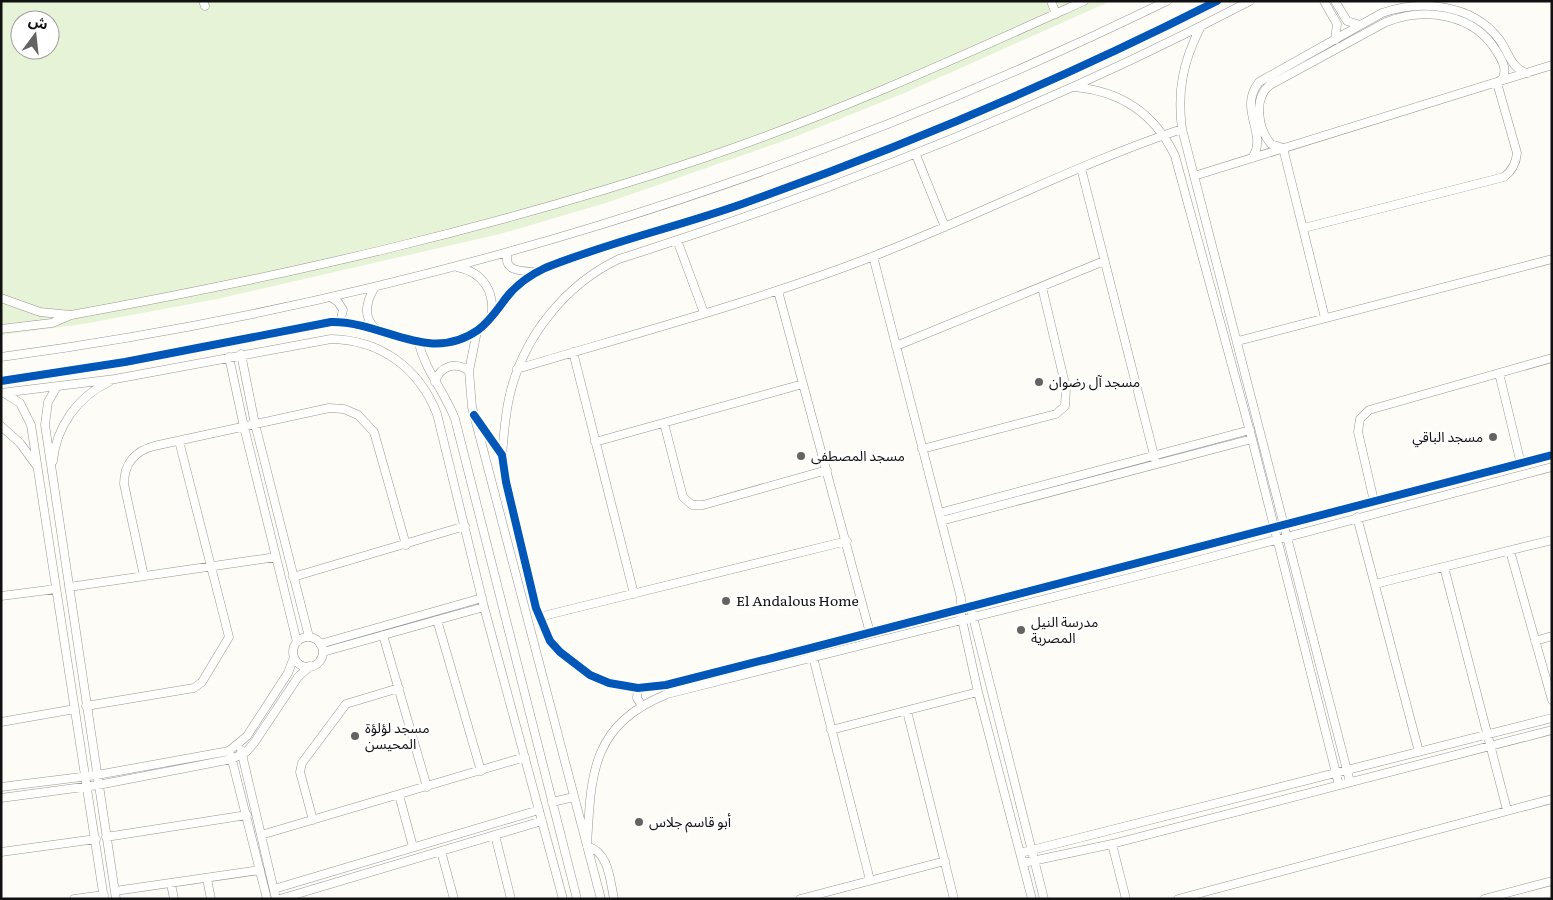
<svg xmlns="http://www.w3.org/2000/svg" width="1553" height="900" font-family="Literata,'Noto Sans Arabic',serif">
	<rect width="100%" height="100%" fill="#fdfcf7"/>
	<path fill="#e7f3d7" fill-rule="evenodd" d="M1,1h1110l-209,93 -110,44 -183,64 -109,32 -283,65 -134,25 -82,11zM20,20h30v30h-30z"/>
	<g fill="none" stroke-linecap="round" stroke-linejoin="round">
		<g stroke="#979795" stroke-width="9">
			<path id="minor" d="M203,1l2,5
				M1051,1l5,13
				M1324,1l13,23 -2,16
				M1335,1l12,20 13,4
				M1200,28c-17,34 -23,63 -18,101l168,653
				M1074,87c47,4 81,27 101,69l77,283 87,346
				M916,155l29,72
				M1252,158c17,-24 -15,-48 7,-76l123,-69c39,-13 89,-10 117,26 9,12 13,32 29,34
				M1081,168l74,291
				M1194,176l358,-111
				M1304,228l200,-51c8,-6 12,-13 13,-24l-20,-70 6,-5c4,-10 -1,-18 -6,-26 -23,-39 -72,-45 -111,-30l-116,63c-17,13 -12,44 1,59l12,4 42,170
				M677,240l27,73
				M508,253c-6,19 15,18 28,19
				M873,256l88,342v17l17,77 54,207
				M457,267c26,5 39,25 34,52
				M778,291l92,342
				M1,298l39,14 31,3
				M332,298l6,4 5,8 -3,12
				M375,328c-13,-12 -8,-28 0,-41
				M1,329l51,-6 19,-8c214,-39 421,-86 627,-155 132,-44 259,-102 386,-159
				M477,331l-8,40 3,36 129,492
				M1238,341l314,-82
				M419,344c7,28 26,48 36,75l122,480
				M896,346l208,-85
				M573,352l61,242
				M241,354l14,70 54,213
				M1,357c405,-55 799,-177 1166,-356
				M229,357l15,70 53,215
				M517,369c120,-36 241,-68 357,-113 104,-40 203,-92 308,-127
				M1499,373l22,91
				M1,381l124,-19 206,-40c53,-1 97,43 147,8 12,-9 19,-20 28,-32 10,-13 24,-23 39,-30 64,-26 132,-41 197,-64 163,-58 321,-125 475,-203
				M435,382c5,-16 20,-21 34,-11
				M56,388l-8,14 -3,23 71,474
				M1,393l114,-14 216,-40c50,1 88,29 106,75l47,193 79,292
				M4,393l16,10 11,22 73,474
				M474,415l28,40 4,27 30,126 14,33 10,11 30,23 19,8 29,5 28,-3 145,-37 741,-193
				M664,423l19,74 9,8h11l124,-35
				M1,426l19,17 16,22
				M595,442l208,-58
				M922,449l134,-35 9,-8 1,-18 -24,-101
				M502,455c2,-21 3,-41 8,-61 14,-58 56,-110 109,-135 217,-69 430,-153 631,-258
				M53,461c3,-34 25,-65 56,-79
				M1374,501l-16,-69 2,-13 9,-9 183,-52
				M939,513l311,-83
				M1357,517l62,235
				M941,521l311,-82
				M1510,551l42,149
				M1444,567l63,243
				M144,576l-20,-92c0,-20 11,-33 30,-38l175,-38 15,1 14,6 16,17 32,113
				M293,577l172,-51
				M1375,584l177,-44
				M69,587l207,-30
				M1,596l55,-7
				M972,613l72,286
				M539,617l308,-76
				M437,620l44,151
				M383,635l44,152
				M293 652a15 15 0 1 1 30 0a15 15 0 1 1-30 0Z
				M1535,641l17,-5
				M320,644l162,-46
				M323,652l161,-45
				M812,653l58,227
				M638,688l-1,10 5,8
				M86,706l108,-18 8,-6 27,-45 -50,-196
				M907,711l47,188
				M1,722l74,-13
				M831,730l147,-38
				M241,750l35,149
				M231,756l36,143
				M1,787l96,-12 132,-24 18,-15 41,-63 6,-16
				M399,795l14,52
				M1,798l97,-13 134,-26 14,-7 8,-9 44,-66 12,-11
				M552,802l22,-5
				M313,820l-13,-48 2,-9 44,-59 53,-16
				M261,835l264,-78
				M495,835l16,64
				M106,837l141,-22
				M1112,844l14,55
				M587,846c4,-72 4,-121 80,-152l514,-129 371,-98
				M587,846c22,6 23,34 27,53
				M441,851l13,48
				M1,852l95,-13
				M1020,853l532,-135
				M1023,863l89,-19 440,-114
				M207,879l4,20
				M171,884l3,15
				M274,889l265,-79
				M115,891l145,-21
				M74,899l30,-4
				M280,899l262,-78
				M800,899l145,-38
				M1178,899l374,-100
				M1484,899l68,-18"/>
		</g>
		<use href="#minor" stroke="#fffffe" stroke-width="8"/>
		<g stroke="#fff" stroke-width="11">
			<path id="cycleway" d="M1,381l124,-19 206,-40c53,-1 97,43 147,8 12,-9 19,-20 28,-32 10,-13 24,-23 39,-30 64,-26 132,-41 197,-64 163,-58 321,-125 475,-203
				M474,415l28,40 4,27 30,126 14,33 10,11 30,23 19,8 29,5 28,-3 145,-37 741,-193"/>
		</g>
		<use href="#cycleway" stroke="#0057b8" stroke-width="8"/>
	</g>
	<g fill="#646362" stroke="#fff" stroke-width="2">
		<circle cx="1039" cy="382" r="5"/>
		<circle cx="1493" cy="437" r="5"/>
		<circle cx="801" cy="456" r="5"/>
		<circle cx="726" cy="601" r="5"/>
		<circle cx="1021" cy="630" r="5"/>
		<circle cx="355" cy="736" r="5"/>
		<circle cx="639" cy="822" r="5"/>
	</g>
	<g text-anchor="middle" stroke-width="5" stroke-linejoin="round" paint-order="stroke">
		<g font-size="14" fill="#111" stroke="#fff" text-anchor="start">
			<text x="1049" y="387">مسجد آل رضوان</text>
			<text x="1483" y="442" text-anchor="end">مسجد الباقي</text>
			<text x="811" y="461">مسجد المصطفى</text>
			<text x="736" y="606">El Andalous Home</text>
			<text x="1031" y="627">مدرسة النيل<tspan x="1031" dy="16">المصرية</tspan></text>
			<text x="365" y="733">مسجد لؤلؤة<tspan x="365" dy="16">المحيسن</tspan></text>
			<text x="649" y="827">أبو قاسم جلاس</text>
		</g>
	</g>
	<rect width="1553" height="900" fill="none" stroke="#111111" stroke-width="5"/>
	<g transform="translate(35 35) rotate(15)"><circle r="24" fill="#ffffff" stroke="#a0a0a0"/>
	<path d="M0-4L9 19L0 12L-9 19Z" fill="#646362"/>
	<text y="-8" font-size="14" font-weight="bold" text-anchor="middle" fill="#111111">ش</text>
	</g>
</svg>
